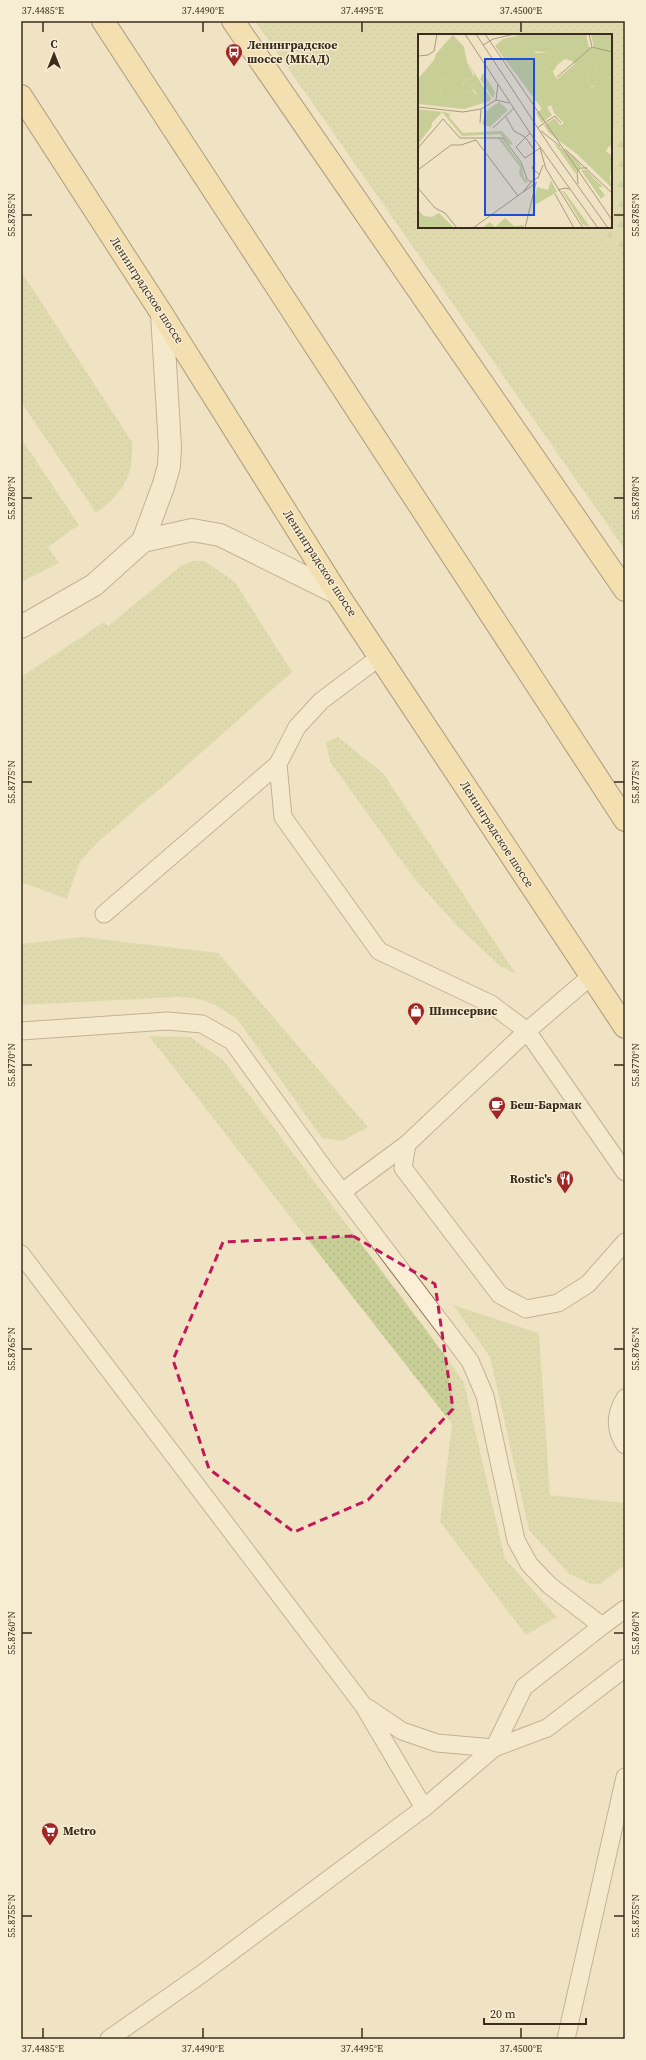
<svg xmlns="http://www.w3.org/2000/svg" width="646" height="2060" font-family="'Source Serif 4',serif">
	<defs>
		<pattern id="grass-dots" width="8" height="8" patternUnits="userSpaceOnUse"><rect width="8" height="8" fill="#c8cf96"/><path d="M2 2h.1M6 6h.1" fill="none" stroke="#adb281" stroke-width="1.8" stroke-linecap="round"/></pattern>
		<pattern id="forest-firs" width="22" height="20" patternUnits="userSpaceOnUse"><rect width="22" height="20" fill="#c8cf96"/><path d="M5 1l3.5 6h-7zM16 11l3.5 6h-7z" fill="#adb281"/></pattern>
	</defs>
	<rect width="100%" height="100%" fill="#f0e3c3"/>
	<path fill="url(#grass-dots)" d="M255,21h370v106l-5,1 -9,7v-100h-192v192h168l24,22 14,1v295l-2,2z
		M21,271l111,171c2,35 -9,51 -36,71l-75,-111z
		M21,438l58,87 -31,22 11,16 -38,19z
		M192,561h13l30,21 57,90 -109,97 -83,71 -20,21 -13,38 -46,-17v-205l83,-55 4,4 73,-60z
		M338,737l45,36 133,201 -16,-8 -43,-40 -43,-48 -84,-116 -4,-20z
		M83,937l135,16 150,174 -26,14 -20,-3 -85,-119c-23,-16 -32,-21 -60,-22l-156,8v-61z
		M149,1036l41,1 33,23 224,298 17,25 41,176 52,58 -31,18 -86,-113 12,-98z
		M453,1305l86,28 11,162 75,8v62l-25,19h-9l-22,-10 -40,-44 -39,-173z"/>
	<path fill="url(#forest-firs)" d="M625,127v123h-14l-24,-23h24v-92l9,-7z"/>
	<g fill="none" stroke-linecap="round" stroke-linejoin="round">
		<g stroke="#8c7459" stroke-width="19">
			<path id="service" d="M278,764l5,53 96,134 112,53 36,27 98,141
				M104,914l174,-150 19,-37 24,-26 60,-45
				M590,977l-63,54 -120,113 -4,24 97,127 26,14 32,-6 30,-19 37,-42
				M21,1031l146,-10 35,3 30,17 94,130 144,190 15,35 31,144 13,24 20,21 53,41 23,-17
				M342,1192l65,-48
				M21,1254l342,451 61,103
				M625,1398c-10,16 -10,32 0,47
				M368,1708l34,23 35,12 57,5
				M494,1748l30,-61 78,-61
				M109,2039l94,-66 221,-165 70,-60 53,-20 78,-60
				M566,2039l59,-262"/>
		</g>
		<g stroke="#8c7459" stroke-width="24">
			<path id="minor" d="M143,541l49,-11 28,5 117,58
				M21,627l73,-42 49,-44 21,-57 5,-18 1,-19 -8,-133"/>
		</g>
		<g stroke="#59422d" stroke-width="24">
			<path id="primary" d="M103,21l522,799
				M233,21l392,569
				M21,96l141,218 175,279 288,434"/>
		</g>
		<use href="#service" stroke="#fbf0d7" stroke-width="17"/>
		<use href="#minor" stroke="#fbf0d7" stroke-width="22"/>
		<use href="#primary" stroke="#f5da99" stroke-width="22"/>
	</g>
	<path d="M0 0H646V2060H0ZM353,1236l82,48 18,125 -85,91 -74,32 -85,-63 -36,-109 50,-118z" fill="#f0e3c3" fill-opacity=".55" fill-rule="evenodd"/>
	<path fill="none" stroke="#c2185b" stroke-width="3" stroke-dasharray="8 5" stroke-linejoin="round" d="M353,1236l82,48 18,125 -85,91 -74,32 -85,-63 -36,-109 50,-118z"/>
	<path fill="none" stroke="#3b2c1e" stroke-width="1.5" d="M43,22v10M203,22v10M362,22v10M521,22v10M22,215h10M614,215h10M22,498h10M614,498h10M22,782h10M614,782h10M22,1065h10M614,1065h10M22,1349h10M614,1349h10M22,1633h10M614,1633h10M22,1916h10M614,1916h10M43,2028v10M203,2028v10M362,2028v10M521,2028v10"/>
	<defs>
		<g id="bus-pin" transform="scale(0.9)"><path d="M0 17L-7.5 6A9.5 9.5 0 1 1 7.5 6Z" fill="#9e2625" stroke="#f7edd3"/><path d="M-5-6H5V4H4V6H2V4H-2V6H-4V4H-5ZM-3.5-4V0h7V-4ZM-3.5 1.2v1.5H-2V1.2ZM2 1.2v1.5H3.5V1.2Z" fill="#fff"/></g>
		<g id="shop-pin" transform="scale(0.9)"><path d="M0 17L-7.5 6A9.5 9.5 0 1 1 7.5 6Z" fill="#9e2625" stroke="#f7edd3"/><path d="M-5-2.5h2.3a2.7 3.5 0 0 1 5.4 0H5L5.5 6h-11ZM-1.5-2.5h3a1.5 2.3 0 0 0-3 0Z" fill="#fff"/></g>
		<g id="cafe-pin" transform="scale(0.9)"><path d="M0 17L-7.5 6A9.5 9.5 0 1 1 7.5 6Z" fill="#9e2625" stroke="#f7edd3"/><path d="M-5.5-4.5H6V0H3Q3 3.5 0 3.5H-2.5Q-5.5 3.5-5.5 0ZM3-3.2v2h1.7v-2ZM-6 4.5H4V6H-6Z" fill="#fff"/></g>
		<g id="restaurant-pin" transform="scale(0.9)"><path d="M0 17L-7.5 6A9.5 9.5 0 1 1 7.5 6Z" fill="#9e2625" stroke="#f7edd3"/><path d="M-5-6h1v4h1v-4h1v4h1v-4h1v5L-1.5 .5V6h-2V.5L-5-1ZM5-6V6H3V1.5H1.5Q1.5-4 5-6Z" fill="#fff"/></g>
		<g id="supermarket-pin" transform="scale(0.9)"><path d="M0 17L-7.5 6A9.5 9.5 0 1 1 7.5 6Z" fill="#9e2625" stroke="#f7edd3"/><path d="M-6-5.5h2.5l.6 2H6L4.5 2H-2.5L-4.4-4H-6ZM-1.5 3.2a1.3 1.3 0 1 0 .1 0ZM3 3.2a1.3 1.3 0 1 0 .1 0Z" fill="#fff"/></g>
	</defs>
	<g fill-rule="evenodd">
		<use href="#bus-pin" x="234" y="52"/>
		<use href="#shop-pin" x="416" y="1011"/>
		<use href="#cafe-pin" x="497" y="1105"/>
		<use href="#restaurant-pin" x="565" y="1179"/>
		<use href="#supermarket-pin" x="50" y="1831"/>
	</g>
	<g text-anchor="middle" stroke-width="3" stroke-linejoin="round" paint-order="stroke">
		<g font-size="12" font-weight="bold" fill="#3b2c1e" stroke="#f7edd3" text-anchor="start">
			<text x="247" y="49">Ленинградское<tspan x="247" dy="14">шоссе (МКАД)</tspan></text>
			<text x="429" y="1015">Шинсервис</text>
			<text x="510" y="1109">Беш-Бармак</text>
			<text x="552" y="1183" text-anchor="end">Rostic's</text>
			<text x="63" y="1835">Metro</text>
		</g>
		<g font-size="12" fill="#3b2c1e" stroke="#f7edd3">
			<text transform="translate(147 290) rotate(57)" y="4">Ленинградское шоссе</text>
			<text transform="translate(320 563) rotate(57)" y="4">Ленинградское шоссе</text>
			<text transform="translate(497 834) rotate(57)" y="4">Ленинградское шоссе</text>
		</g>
	</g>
	<g transform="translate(418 34)">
		<rect width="194" height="194" fill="#f0e3c3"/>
		<path d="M35,1l11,12 3,15 24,36 -1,3 -26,8 -46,-5v-25l16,-19 5,9 -8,5 17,5 -8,13 3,4 13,4v-4l13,-5 9,4 -7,-8 -8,-1 2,-7 7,1 2,-6 -7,-11 -11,-3 -3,7 -4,-5 1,-5 6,-9 -6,-10zM93,3l26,16h12l2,7 -11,-2 5,10 8,4 4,7 35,-30 4,22 -3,2 -5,-4 1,18h4l9,-12 10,4v68l-3,-1 -3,5 6,5 -2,24 2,8 -34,-33 -29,-22 -5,-8 11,-7 5,7 4,-2 -10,-10 -3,-8 -4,2 5,8 -10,8 -6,-10 6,-4 -47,-63 8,-7zM65,39l12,19 -2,6 -13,-19zM81,68l9,8 -18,17 -8,-3 4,-13zM0,75l26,3 6,2 -1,3 14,16 39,-2 11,13 -3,1 -10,-11 -38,2 -20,-24 -11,12v-4l-13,11zM79,103l5,2 19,25 3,13 4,5 -3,1 -6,-9 1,-7zM136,109l21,14 6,9 -6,7zM163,136h5l17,17h-5l7,8 -4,4zM133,146l6,12 -24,14 4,-19 11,3zM144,157h2l26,36 -7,-2zM0,176l6,6 8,1 7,-4 15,15h-36z" fill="#c8cf96"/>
		<path d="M105,0h63l3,13 5,1 -3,-14h21v45l-10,-4v8l-6,-1v3l-7,2 -1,-18 5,4 3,-2 -4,-21 -17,14 -3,-3 -7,-2 -8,6 -4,7 -8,-4 -6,-4v-6l12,1 -2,-6 -23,-3 -15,-8v-5zM32,4l9,15 -9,4 -1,5 4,4 3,-6h7l4,3 7,14 -2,3 -7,-1 -2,6 8,2 5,9 -7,-5 -4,1 2,3 -4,3 -6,-2 -1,4 -13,-4 -3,-4 8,-13 -17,-5 2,-7 5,1 -4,-8 2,-6zM111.5 39a5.5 5.5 0 1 1 11 0a5.5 5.5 0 1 1-11 0ZM13,85l1,7 -14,18 2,-22zM87,184l9,8 10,-1v3h-42l8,-6 5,5z" fill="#c8cf96"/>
		<path fill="none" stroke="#a89a81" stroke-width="1" d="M47,0l65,99 68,95M58,0l75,114 57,80M67,0l127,186M65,11l10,-6 22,-5M174,13l20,5M0,22l10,-1 6,-4 3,-17M139,43l35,-30 -3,-13M78,66l13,3M0,73l45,5 18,-3 15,-9 2,-16M88,83l8,14 11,6 10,14M62,89l1,-14M75,94l21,-20M119,94l18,-12 6,7M123,97l19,15M112,99l-14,14 9,11 15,-10 6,21 37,59M0,114l25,-29 17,19h43l18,24 6,17 4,3 8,-5M147,115l47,44M117,129l-3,5 8,7M0,136l33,-25h10l15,-5 42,56M120,144l5,-13M160,150l-1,-12 3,-4h7M0,154l17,20 10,5 12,15M140,156l7,-2 5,1M105,158l8,-10M137,160l19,34M55,194l64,-46M107,194l11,-45"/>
		<path fill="#1d4ed8" fill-opacity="0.15" stroke="#1d4ed8" stroke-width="2" d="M67,25h49v156h-49z"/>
		<rect width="194" height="194" fill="none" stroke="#3b2c1e" stroke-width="2"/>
	</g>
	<rect width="646" height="2060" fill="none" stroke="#f7edd3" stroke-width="44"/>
	<g transform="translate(54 54)" stroke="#f7edd3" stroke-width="3" paint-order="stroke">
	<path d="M0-3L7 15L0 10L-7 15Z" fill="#3b2c1e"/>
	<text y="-6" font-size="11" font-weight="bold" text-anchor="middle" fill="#3b2c1e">С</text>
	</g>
	<path d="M484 2018v6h102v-6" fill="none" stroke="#3b2c1e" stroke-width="2"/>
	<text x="490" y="2018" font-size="12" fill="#3b2c1e" stroke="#f7edd3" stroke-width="3" paint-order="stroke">20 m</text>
	<rect x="22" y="22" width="602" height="2016" fill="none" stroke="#3b2c1e" stroke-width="1.5"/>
	<g font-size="10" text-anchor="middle" fill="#3b2c1e">
		<text x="43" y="14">37.4485°E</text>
		<text x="203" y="14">37.4490°E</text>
		<text x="362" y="14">37.4495°E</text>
		<text x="521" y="14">37.4500°E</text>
		<text transform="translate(11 215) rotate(-90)" y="4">55.8785°N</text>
		<text transform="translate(635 215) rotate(-90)" y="4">55.8785°N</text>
		<text transform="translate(11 498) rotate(-90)" y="4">55.8780°N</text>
		<text transform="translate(635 498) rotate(-90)" y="4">55.8780°N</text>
		<text transform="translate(11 782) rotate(-90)" y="4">55.8775°N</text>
		<text transform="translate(635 782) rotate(-90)" y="4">55.8775°N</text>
		<text transform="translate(11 1065) rotate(-90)" y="4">55.8770°N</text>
		<text transform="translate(635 1065) rotate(-90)" y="4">55.8770°N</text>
		<text transform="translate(11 1349) rotate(-90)" y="4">55.8765°N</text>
		<text transform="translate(635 1349) rotate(-90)" y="4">55.8765°N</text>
		<text transform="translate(11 1633) rotate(-90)" y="4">55.8760°N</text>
		<text transform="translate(635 1633) rotate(-90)" y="4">55.8760°N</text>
		<text transform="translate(11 1916) rotate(-90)" y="4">55.8755°N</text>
		<text transform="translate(635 1916) rotate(-90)" y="4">55.8755°N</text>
		<text x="43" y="2052">37.4485°E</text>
		<text x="203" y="2052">37.4490°E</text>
		<text x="362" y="2052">37.4495°E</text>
		<text x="521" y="2052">37.4500°E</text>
	</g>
</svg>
